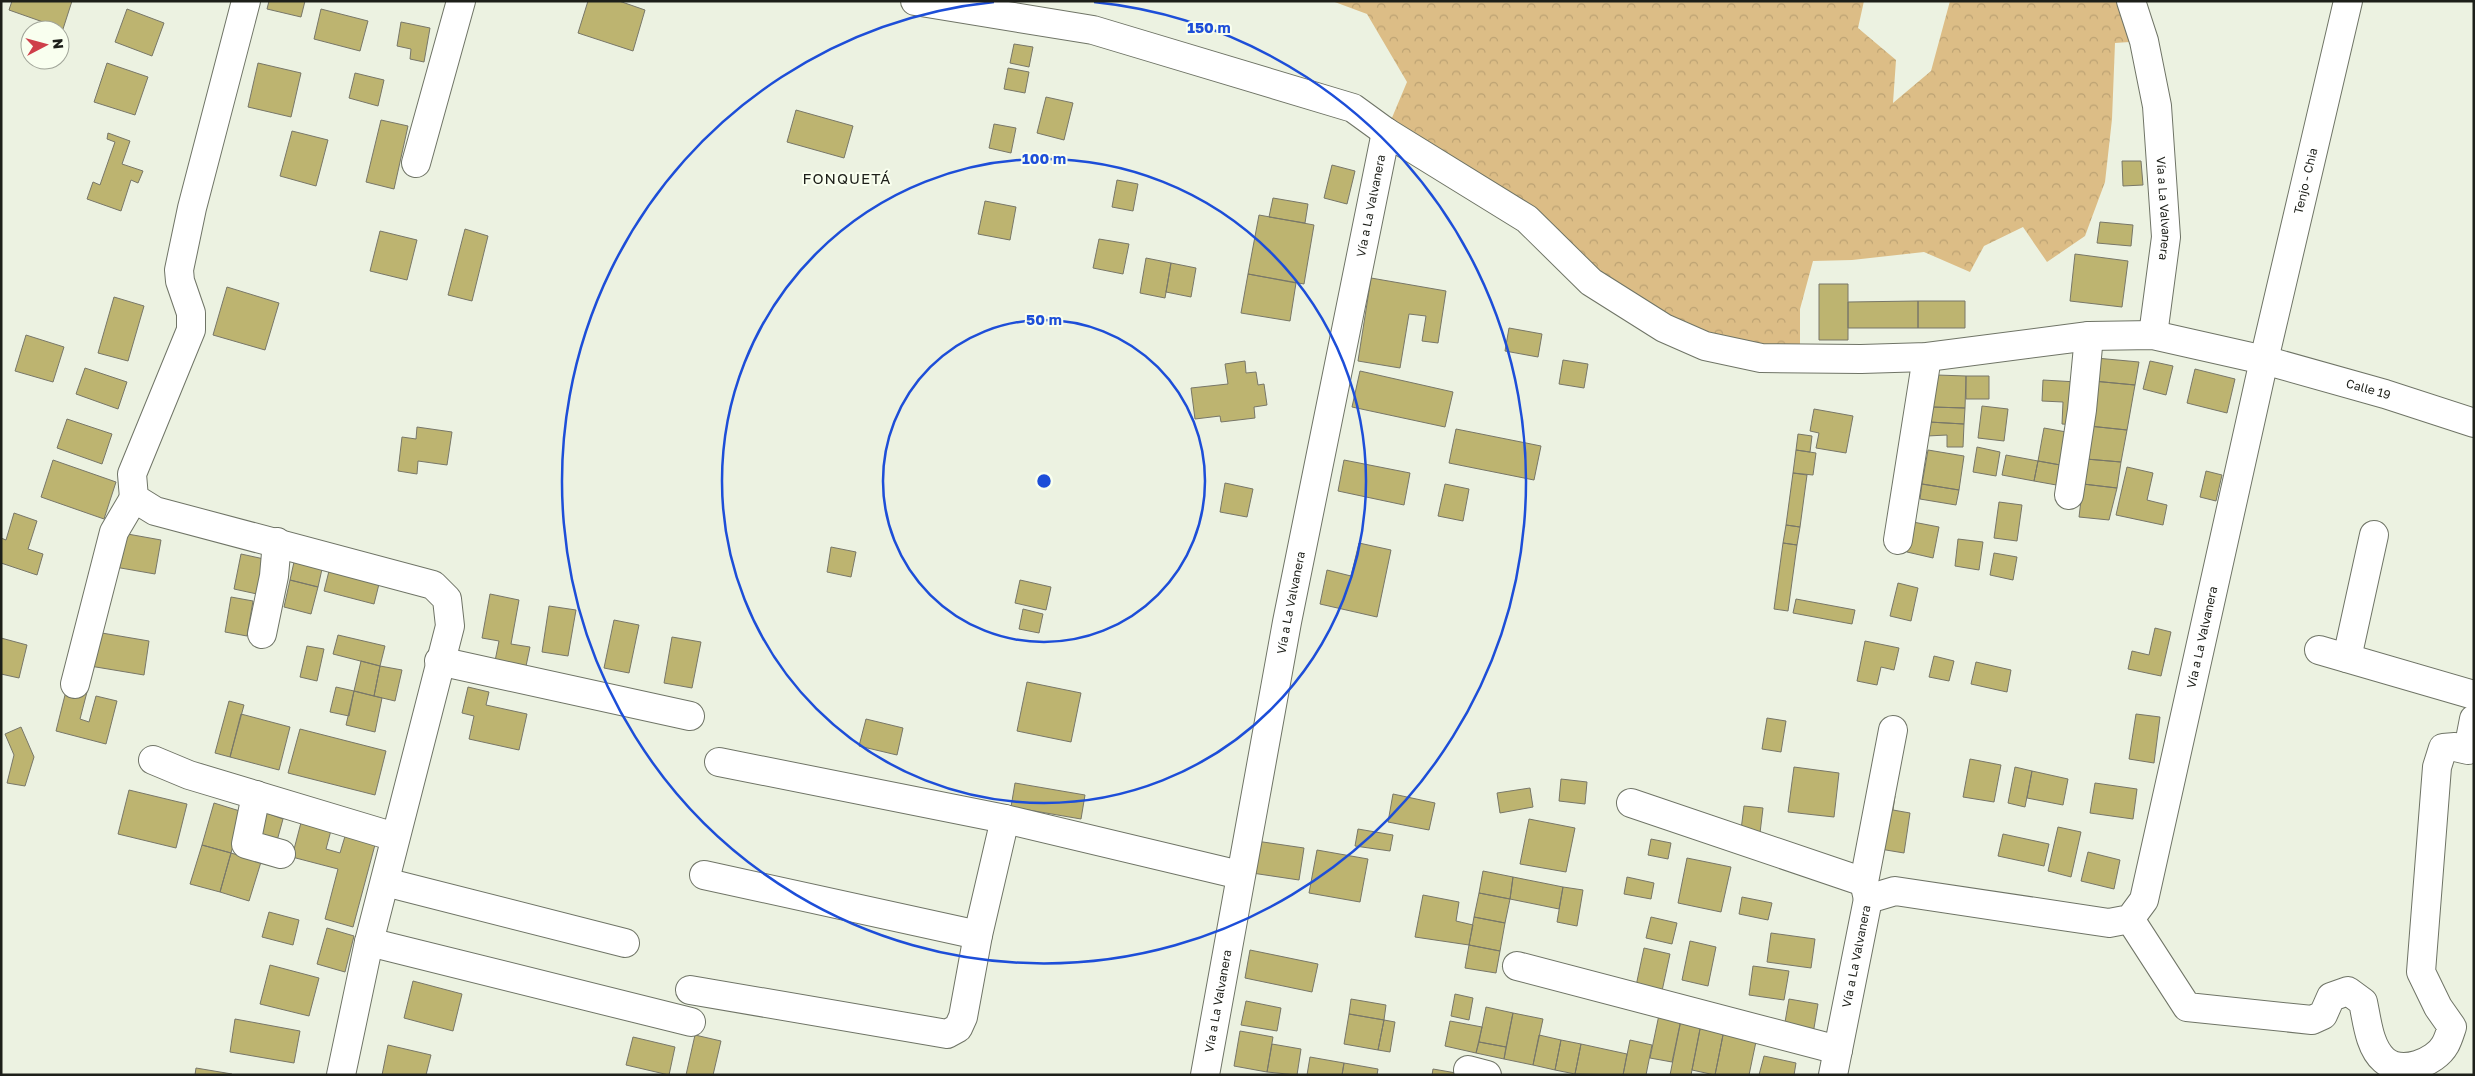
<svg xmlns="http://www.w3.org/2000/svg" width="2475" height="1076" font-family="'Golos Text',sans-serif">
	<defs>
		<pattern id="forest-crowns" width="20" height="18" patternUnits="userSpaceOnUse" patternTransform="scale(1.25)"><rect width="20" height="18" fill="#dcbd86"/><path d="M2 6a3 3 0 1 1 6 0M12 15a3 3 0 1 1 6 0" fill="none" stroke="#bca273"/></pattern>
	</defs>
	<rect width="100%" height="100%" fill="#ecf2e1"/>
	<path fill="url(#forest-crowns)" d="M1332,1h532l-6,27 38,32 -3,43 38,-32 19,-70h181l13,40 -29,2 -3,76 -7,63 -20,54 -38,26 -24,-35 -39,19 -14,26 -46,-20 -72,8 -39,1 -13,48v51l-95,-14 -319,-214 21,-50 -40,-68z"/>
	<path fill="#bdb470" stroke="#787768" d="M12,1h60l-9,28 -54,-19z
		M269,1h36l-4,16 -34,-8z
		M588,1h31l26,9 -12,41 -55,-18z
		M127,9l37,14 -12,33 -37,-14z
		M321,9l47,12 -8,30 -46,-12z
		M401,22l29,6 -6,34 -14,-3 1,-10 -14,-3z
		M1014,44l19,3 -4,20 -19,-4z
		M107,63l41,14 -13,38 -41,-13z
		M258,63l43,10 -10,44 -43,-10z
		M1008,68l21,4 -4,21 -21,-4z
		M355,73l29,7 -6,26 -29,-8z
		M1046,97l27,6 -9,37 -27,-7z
		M796,110l57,16 -9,32 -57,-16z
		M381,120l27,6 -14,63 -28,-7z
		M994,124l22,4 -5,25 -22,-5z
		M292,131l36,9 -12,46 -36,-10z
		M108,133l22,8 -8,23 21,7 -5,12 -7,-3 -10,31 -34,-12 6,-17 7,3 15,-43 -8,-3z
		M2122,161h19l2,24 -20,1z
		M1332,165l23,6 -8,33 -23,-6z
		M1117,180l21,4 -5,27 -21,-4z
		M1273,198l35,6 -3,19 -36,-6z
		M985,201l31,6 -6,33 -32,-6z
		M1259,215l55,10 -10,59 -56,-10z
		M2100,222l33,3 -2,21 -34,-3z
		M465,229l23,7 -16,65 -24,-6z
		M380,231l37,9 -10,40 -37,-9z
		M1099,239l30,5 -6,30 -30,-6z
		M2075,254l53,7 -6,46 -52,-6z
		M1146,258l25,5 -6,35 -25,-5z
		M1171,263l25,5 -5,29 -25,-5z
		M1248,274l48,9 -6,38 -49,-8z
		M1371,278l75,13 -8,52 -16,-2 4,-25 -17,-2 -9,54 -42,-7z
		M1819,284h29v56h-29z
		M227,287l52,16 -14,47 -52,-15z
		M114,297l30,9 -16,55 -30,-8z
		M1918,301h47v27h-47z
		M1918,301v27h-70v-26z
		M1509,328l33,6 -4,23 -33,-6z
		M26,335l38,12 -11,35 -38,-11z
		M2096,358l43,4 -4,23 -42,-4z
		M1563,360l25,4 -4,24 -25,-4z
		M1245,361l1,12 10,-1 2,13 6,-1 3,21 -13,2 1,11 -34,4 -1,-6 -25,3 -4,-31 37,-4 -3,-20z
		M2150,361l23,5 -7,29 -23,-6z
		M85,368l42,14 -9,27 -42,-15z
		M2195,369l40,10 -8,34 -40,-10z
		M1360,371l93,21 -8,35 -93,-20z
		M1937,375l29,1 -1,32 -33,-1z
		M1966,376h23v23h-23z
		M2043,380l34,2 -1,43 -14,-1 1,-22 -21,-1z
		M2093,381l42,4 -8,45 -38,-4z
		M1982,406l26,3 -4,32 -26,-3z
		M1932,407l33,1 -1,16 -35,-2z
		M1814,409l39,7 -7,37 -30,-5 3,-15 -9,-2z
		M67,419l45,15 -10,30 -45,-16z
		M1929,422l35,2 -1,23h-16v-12l-20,1z
		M2089,426l38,4 -6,32 -35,-3z
		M417,427l35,5 -5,33 -29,-4 -1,13 -19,-3 4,-34 14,2z
		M2044,428l28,5 -6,33 -28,-5z
		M1456,429l85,17 -7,34 -85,-17z
		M1798,434l14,2 -2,16 -14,-2z
		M1977,447l23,5 -4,24 -23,-4z
		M1796,450l20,3 -3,22 -20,-2z
		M1928,450l36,6 -5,34 -37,-6z
		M2006,455l32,6 -4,20 -32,-6z
		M2086,459l35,3 -4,26 -34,-4z
		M53,460l63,22 -12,37 -63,-22z
		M1344,460l66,13 -6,32 -66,-14z
		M2038,461l28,5 -4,20 -28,-5z
		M2127,467l26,6 -6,27 20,5 -4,20 -47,-10z
		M2206,471l16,4 -6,26 -16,-4z
		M1793,473l14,2 -7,52 -14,-2z
		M1225,483l28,6 -6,28 -27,-5z
		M1445,484l24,5 -6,32 -25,-5z
		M1922,484l37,6 -3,15 -36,-6z
		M2083,484l34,4 -8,32 -30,-3z
		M1999,502l23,3 -5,36 -23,-3z
		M14,513l23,8 -9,28 15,5 -6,21 -36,-12v-25l5,2z
		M1913,522l26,5 -6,31 -26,-6z
		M1786,525l14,2 -3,18 -14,-2z
		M122,533l39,7 -6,34 -40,-7z
		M1958,539l25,3 -4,28 -24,-4z
		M1359,543l32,7 -14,67 -57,-13 7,-34 24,6z
		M1783,543l14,2 -9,66 -14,-2z
		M831,547l25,5 -5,25 -24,-5z
		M1994,553l23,4 -4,23 -23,-5z
		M241,554l23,5 -7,35 -23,-5z
		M294,562l28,7 -4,18 -28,-7z
		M331,563l50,13 -7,28 -50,-13z
		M290,580l28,7 -7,27 -27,-7z
		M1020,580l31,7 -5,23 -31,-7z
		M1898,583l20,5 -7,33 -21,-5z
		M490,594l29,6 -8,44 19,3 -5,24 -31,-5 5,-25 -17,-3z
		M231,597l22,4 -6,35 -22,-4z
		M1796,599l59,11 -3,14 -59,-11z
		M549,606l27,4 -8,46 -26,-4z
		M1023,609l20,5 -4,19 -20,-4z
		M614,620l25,5 -10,48 -25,-5z
		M2155,628l16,4 -10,44 -33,-7 4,-18 17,4z
		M96,632l53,9 -5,34 -54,-9z
		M338,635l47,11 -5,20 -47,-12z
		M672,637l29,5 -9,46 -28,-5z
		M1,638l26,7 -8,33 -18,-4z
		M1865,641l34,7 -5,22 -13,-3 -4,18 -20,-4z
		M307,646l17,3 -7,32 -17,-4z
		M1934,656l20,5 -5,20 -20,-4z
		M361,661l19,5 -6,30 -20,-5z
		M1976,662l35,8 -4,22 -36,-8z
		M380,666l22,4 -7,31 -21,-5z
		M1027,682l54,11 -10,49 -54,-11z
		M67,687l20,5 -7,27 9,3 7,-26 21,5 -11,43 -50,-13z
		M336,687l18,4 -5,25 -19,-4z
		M468,687l21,5 -3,13 41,9 -8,36 -50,-11 5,-23 -12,-3z
		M354,691l28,7 -7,34 -29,-7z
		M229,701l15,4 -14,52 -15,-4z
		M241,714l49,13 -11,43 -49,-13z
		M2136,714l24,3 -6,46 -25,-4z
		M1767,718l19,3 -5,31 -19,-3z
		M866,719l37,9 -6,27 -38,-9z
		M21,727l13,30 -9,29 -18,-3 7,-28 -9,-21z
		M300,729l86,22 -11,44 -87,-22z
		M1970,759l31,6 -7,37 -31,-5z
		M1794,767l45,6 -5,44 -46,-5z
		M2015,767l17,4 -7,36 -17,-4z
		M2032,771l36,8 -5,26 -36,-7z
		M1561,779l26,3 -2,22 -26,-3z
		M1015,783l70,12 -4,24 -70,-12z
		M2095,783l42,6 -4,30 -43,-6z
		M1530,788l3,19 -33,6 -3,-20z
		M129,790l58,14 -11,44 -58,-14z
		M1393,794l42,9 -6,27 -41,-8z
		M1883,794l12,2 -2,14 17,3 -6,40 -30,-5z
		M214,803l29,9 -12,41 -29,-8z
		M1744,806l19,2 -3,25 -19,-3z
		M258,810l25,9 -8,29 -25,-7z
		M303,815l30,8 -7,26 14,4 6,-20 30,8 -23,86 -28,-8 13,-50 -46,-12z
		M1529,819l46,9 -9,44 -46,-8z
		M2058,827l23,5 -10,45 -23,-6z
		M1358,829l35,6 -3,16 -35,-5z
		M2003,834l46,10 -5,22 -46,-10z
		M1651,839l20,4 -3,16 -20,-4z
		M1256,841l48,7 -5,32 -47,-7z
		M202,845l29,8 -11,39 -30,-8z
		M1317,850l51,9 -8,43 -51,-9z
		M2088,852l32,8 -6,29 -33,-8z
		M231,853l30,9 -12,39 -29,-9z
		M1687,858l44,9 -10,45 -43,-9z
		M1483,871l30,6 -3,22 -31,-6z
		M1513,877l50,10 -4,22 -49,-10z
		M1627,877l27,6 -3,16 -27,-5z
		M1563,887l20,3 -6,36 -20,-4z
		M1479,893l31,6 -5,24 -31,-6z
		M1423,895l36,7 -3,19 17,4 -4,20 -54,-8z
		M1742,897l30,6 -4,17 -29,-6z
		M269,912l30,8 -6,25 -31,-8z
		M1474,917l31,6 -5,28 -31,-6z
		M1651,917l26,6 -5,21 -26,-6z
		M327,928l27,8 -9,36 -28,-8z
		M1771,933l44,6 -4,29 -44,-6z
		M1690,941l26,6 -8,39 -26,-6z
		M1469,945l31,6 -4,22 -31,-5z
		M1644,948l26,6 -8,37 -26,-5z
		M1250,950l68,14 -6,28 -67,-14z
		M270,965l49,13 -10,38 -49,-12z
		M1753,966l36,5 -5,29 -35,-5z
		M413,981l49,13 -9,37 -49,-13z
		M1455,994l18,4 -4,22 -18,-4z
		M1351,999l35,6 -2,15 -35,-6z
		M1789,999l29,5 -5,30 -29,-6z
		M1246,1001l35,7 -4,23 -36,-6z
		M1486,1007l27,6 -7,34 -27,-5z
		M1660,1010l22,5 -10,47 -22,-4z
		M1513,1013l30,6 -10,46 -29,-6z
		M1349,1014l35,6 -6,30 -34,-6z
		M1682,1015l20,4 -11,56h-21z
		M235,1019l65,12 -6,32 -64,-11z
		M1702,1019l23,6 -10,50 -23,-5z
		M1384,1020l11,2 -5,30 -12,-2z
		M1450,1021l32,6 -6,26 -31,-7z
		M1725,1025l33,7 -9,43h-34z
		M1240,1031l33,6 -6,35 -33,-6z
		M695,1035l26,6 -8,34h-27z
		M1539,1035l22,5 -6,30 -22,-5z
		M633,1037l42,10 -6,28 -43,-10z
		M1561,1040l20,4 -6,30 -20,-4z
		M1630,1040l22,5 -6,30h-23z
		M1479,1042l27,5 -2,12 -28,-6z
		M1272,1044l29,5 -4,26 -30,-3z
		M1581,1044l46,10 -4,21 -48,-1z
		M388,1045l43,10 -5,20h-44z
		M1764,1056l32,7 -2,12h-35z
		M1310,1057l34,6 -2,12h-35z
		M1344,1063l34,6 -1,6h-35z
		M196,1068l36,6v1h-37z
		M1433,1069l29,5v1h-30z"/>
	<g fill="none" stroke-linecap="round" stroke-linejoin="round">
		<g stroke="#6f7466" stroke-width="30">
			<g id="minor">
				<path d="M246,1l-54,207 -13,62 1,11 11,32v17l-59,144 2,24 21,13 278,74 14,14 3,27 -81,316 -28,133"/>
				<path id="s1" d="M915,1l178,29 260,78 33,24 141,87 64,63 73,46 41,18 56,12 100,1 66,-2 162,-21 64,-1 111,25 121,34 89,29"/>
				<path id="s2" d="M2131,1l13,40 13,65 9,131 -13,98"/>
				<path d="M416,163l45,-162"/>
				<path d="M2069,495l13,-85 7,-74"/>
				<path d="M1898,540l29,-183"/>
				<path d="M262,634l12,-58 3,-34"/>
				<path d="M2319,650l155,45"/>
				<path d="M2347,658l27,-123"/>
				<path d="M439,661l251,55"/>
				<path d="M75,684l39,-152 20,-34"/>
				<path d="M153,760l36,15 206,62"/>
				<path d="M719,762l286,57 235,56"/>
				<path d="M256,795l-10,49 35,10"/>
				<path d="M1631,803l233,79"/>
				<path d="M704,875l274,60"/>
				<path d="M385,882l240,61"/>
				<path d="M1868,899l-4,-17 29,-152"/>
				<path d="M2130,919l57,88 125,13 11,-5 8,-18 17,-6 15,11c4,18 6,45 21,58 17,15 51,3 61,-15 3,-5 5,-12 7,-18l-14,-20 -17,-35 16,-205 6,-19 12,-1 13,3 6,-31"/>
				<path d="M369,942l322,80"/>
				<path d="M1517,966l321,84"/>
				<path d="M690,990l257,44 11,-6 5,-11 15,-82 27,-116"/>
				<path d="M1468,1070l19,5"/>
				<path id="s3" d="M1205,1075l82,-453 99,-490"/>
				<path id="s4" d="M1833,1075l35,-176 27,-8 214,32 21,-4 14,-19 120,-540 84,-359"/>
			</g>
		</g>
		<use href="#minor" stroke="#fff" stroke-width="28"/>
	</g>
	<g fill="none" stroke="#1d4ed8" stroke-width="2.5">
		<circle cx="1044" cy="481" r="161"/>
		<circle cx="1044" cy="481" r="322"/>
		<path d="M1094 2A482 482 0 1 1 994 2"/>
	</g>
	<g text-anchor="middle" stroke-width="4" stroke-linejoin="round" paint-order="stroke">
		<g font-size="12" fill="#1d1f19" stroke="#f9ffef">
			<text dy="4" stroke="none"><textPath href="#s4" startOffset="1206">Tenjo - Chia</textPath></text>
			<text dy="4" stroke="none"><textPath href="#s3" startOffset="885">Vía a La Valvanera</textPath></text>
			<text dy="4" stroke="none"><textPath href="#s2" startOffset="211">Vía a La Valvanera</textPath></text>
			<text dy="4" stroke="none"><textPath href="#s1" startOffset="1552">Calle 19</textPath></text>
			<text dy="4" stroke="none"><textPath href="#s3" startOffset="480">Vía a La Valvanera</textPath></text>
			<text dy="4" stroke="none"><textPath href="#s4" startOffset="738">Vía a La Valvanera</textPath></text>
			<text dy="4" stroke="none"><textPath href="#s4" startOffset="121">Vía a La Valvanera</textPath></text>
			<text dy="4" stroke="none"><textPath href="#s3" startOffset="75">Vía a La Valvanera</textPath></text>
		</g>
		<g font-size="15" letter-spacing="1" fill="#1d1f19" stroke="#f9ffef">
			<text x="847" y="184">FONQUETÁ</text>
		</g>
	</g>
	<circle cx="1044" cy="481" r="8" fill="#1d4ed8" stroke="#f9ffef" stroke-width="2.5"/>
	<g font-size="15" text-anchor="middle" font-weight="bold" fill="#1d4ed8" stroke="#f9ffef" stroke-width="4" stroke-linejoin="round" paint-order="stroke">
		<text x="1209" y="33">150 m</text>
		<text x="1044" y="164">100 m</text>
		<text x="1044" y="325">50 m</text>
	</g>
	<rect width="2475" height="1076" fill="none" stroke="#1d1f19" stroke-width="5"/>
	<g transform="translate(45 45) rotate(84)"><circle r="24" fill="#f9ffef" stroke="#a1a599"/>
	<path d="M0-4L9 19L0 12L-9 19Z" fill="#cf3f4a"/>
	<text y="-8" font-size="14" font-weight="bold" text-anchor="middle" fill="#1d1f19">N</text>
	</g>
</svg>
